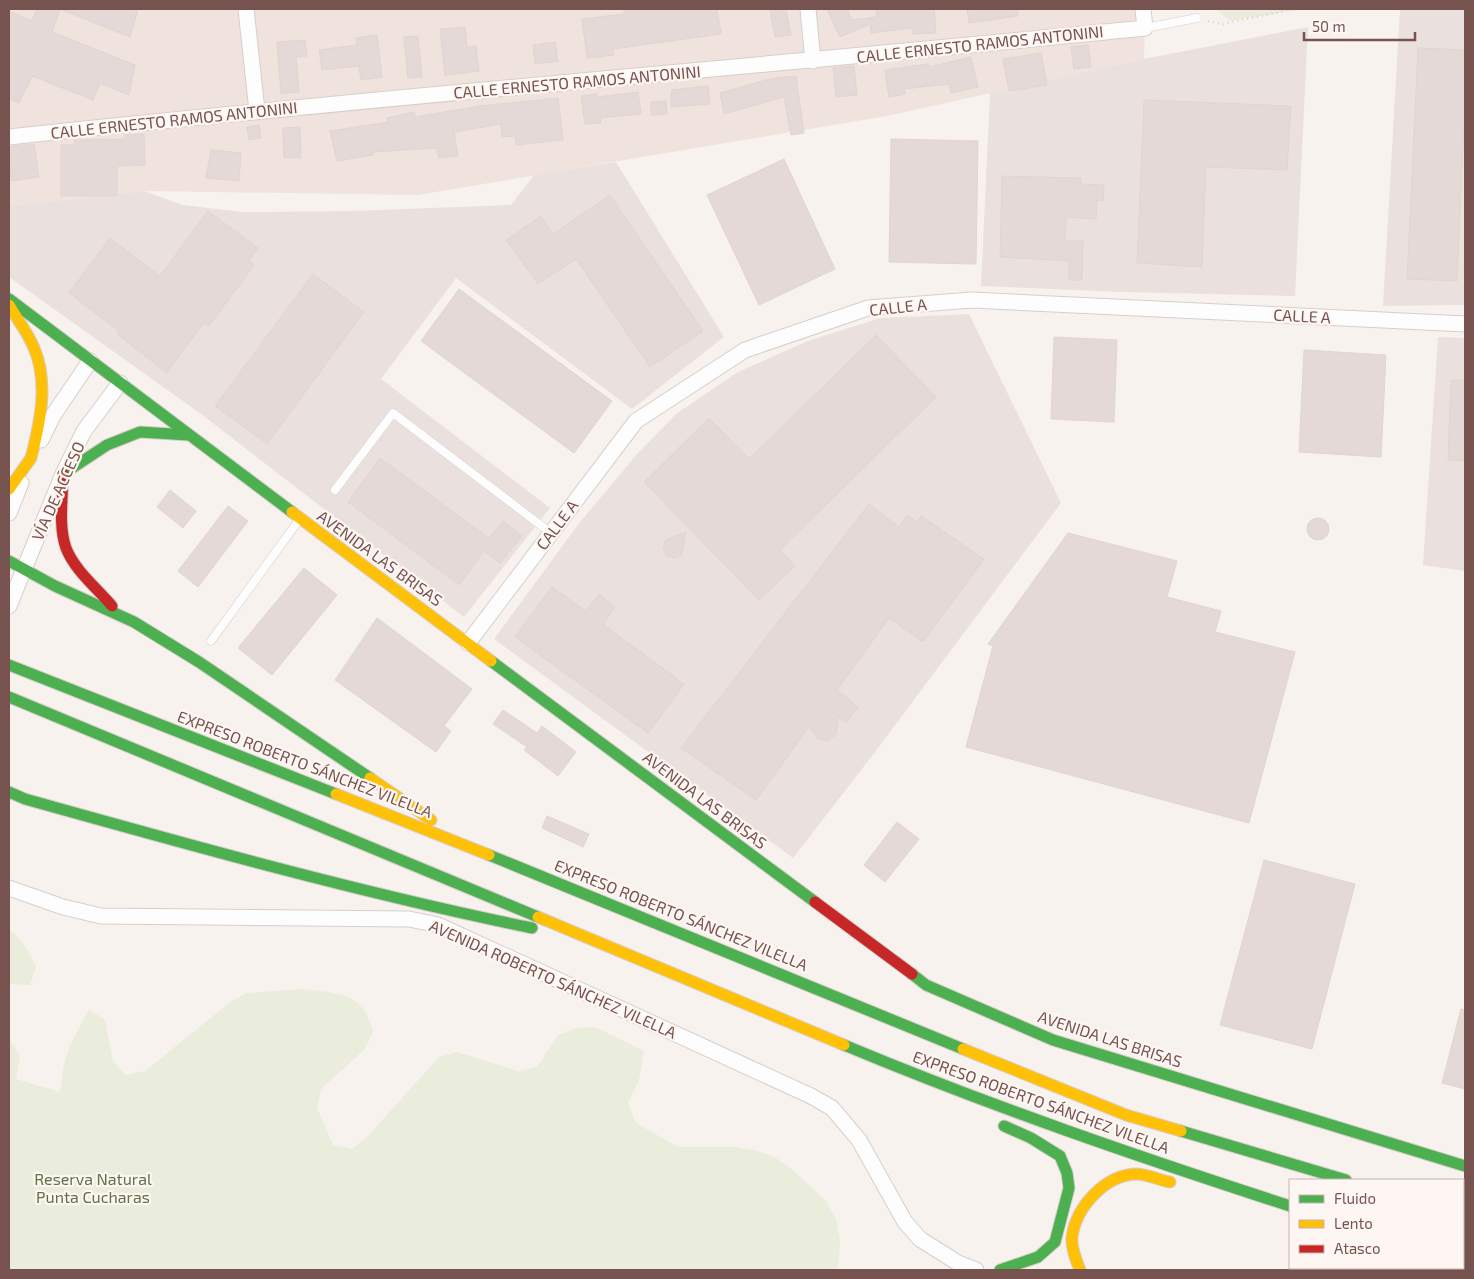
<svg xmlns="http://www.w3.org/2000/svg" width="1474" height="1279" font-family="'Exo 2',sans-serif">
	<rect width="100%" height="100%" fill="#f8f2ef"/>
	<path fill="#f0e3dd" d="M9,9h1134l2,19 -1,31 -252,56 -474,80 -274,-4 -135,15z"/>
	<path fill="#eae1de" d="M1400,9h65v296l-82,1z
		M1308,27l-13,269 -175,-4 -139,-6 9,-193 154,-34z
		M616,162l108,175 -92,72 -176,-131 -75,101 169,129 -86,109 -263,-203 -192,-137v-71l135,-15 39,14 60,7 109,-1 159,-6 23,-30z
		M969,314l92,189 -189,253 -79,102 -299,-219 86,-117 58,-69 38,-39 62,-42 70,-31 72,-23z
		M1438,337l27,1v233l-42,-6z"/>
	<path fill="#eaeddb" d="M1216,9h89l-75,12z
		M9,930c13,7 21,24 27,37l-6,18 -21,-1z
		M302,989c36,4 62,3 71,43l-9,18 -43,39 -4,19 16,37 19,4 15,-12 72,-80 18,-5 61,19 19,-4 21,-32 19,-7 18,-1 49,24 -5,29 -11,23 8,20 42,24h59l22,4 17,7 18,13 32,30 10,18 4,21 -2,30h-829v-232l11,18 -4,23 44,13 4,-28 6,-19 19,-36 16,11 8,41 13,14 19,-4 84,-68 17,-10z"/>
	<path fill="#e4d9d6" stroke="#e1d4d1" d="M37,9h23l-8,23 83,33 -6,30 -29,-12 -7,17 -61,-24 -13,27 -10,-4v-88l23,10z
		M60,9h78l-8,28z
		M624,9h93l4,25 -108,15 1,6 -27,3 -5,-39 42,-5z
		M786,9l5,26 -16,2 -5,-26z
		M827,9h20l5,11 25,-3 -1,-8h58l2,24 -23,1 -1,-6 -41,5 -1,-9 -30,13z
		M967,9h50l1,7 -49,7z
		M465,27l2,20 9,-1 3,25 -34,4 -5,-46z
		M377,35l5,42 -21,3 -2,-14 -37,4 -3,-20 38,-5 -1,-7z
		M418,36l4,41 -14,1 -4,-41z
		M305,40l2,16 -11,1 3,35 -18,2 -4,-52z
		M555,42l3,19 -23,3 -2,-19z
		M1088,45l3,22 -17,2 -3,-22z
		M1418,48l47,2v51l-8,180 -50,-2z
		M1041,53l6,32 -38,6 -6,-32z
		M971,57l7,30 -27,6 -2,-9 -45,5 1,5 -16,3 -4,-27 43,-6 1,3z
		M854,66l3,29 -21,2 -3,-29z
		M796,76l8,57 -13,2 -7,-38 -60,17 -4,-21 50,-14z
		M708,86l2,18 -39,3 1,-17z
		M638,92l3,22 -41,4 1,5 -16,1 -4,-28 16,-2 1,3z
		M558,98l5,42 -47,5 -1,-9 -13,1 -1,-13 -47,8 4,24 -19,2 -2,-10 -65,4 1,3 -36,6 -7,-30 58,-9 -1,-4 27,-6 1,5 65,-11z
		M1144,100l147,6 -4,64 -81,-3 -4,100 -65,-4z
		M666,101l1,13 -16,1v-13z
		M259,125l2,13 -12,2 -2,-13z
		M300,127l1,31h-17l-1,-30z
		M144,134l1,31 -28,1v30h-56v-51h13v-5l51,-1v-4z
		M891,139l87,2 -2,123 -87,-2z
		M34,144l5,33 -28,4 -2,-34z
		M211,150l30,3 -2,28 -33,-3z
		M784,159l51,110 -76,36 -52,-110z
		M1002,176l79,2v6l23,1 -1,16 -6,-1 -1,19 -30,-2 -1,24h18l-1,39h-13v-19l-69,-4z
		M610,195l93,136 -53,36 -74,-108 -38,25 -32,-44 35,-24 12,18z
		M208,211l50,37 -9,13 5,4 -45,61 -5,-4 -37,51 -50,-39 2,-3 -50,-38 41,-55 50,38z
		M313,274l51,38 -97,132 -52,-38z
		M459,289l153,112 -38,52 -153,-112z
		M876,335l60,62 -156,153 15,16 -36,34 -115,-118 65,-64 40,41z
		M1054,337l63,3 -3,82 -63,-3z
		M1304,350l82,5 -5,102 -82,-5z
		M1451,380h14v81l-17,-1z
		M380,458l109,80 14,-17 19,15 -22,27 -16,-12 -25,34 -111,-83z
		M170,490l26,21 -13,17 -26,-21z
		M869,504l30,23 8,-12 10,7 4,-6 63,43 -61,83 -34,-24 -52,72 21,17 -12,16 -8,-7 -2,18 -8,7 -10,-2 -9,-12 -53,73 -75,-52z
		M228,506l20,15 -50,66 -20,-16z
		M1307 529a11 11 0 1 1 22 0a11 11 0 1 1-22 0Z
		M686,532l-4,22 -6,4 -9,-2 -4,-7 3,-9z
		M1068,533l109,28 -10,36 54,14 -6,21 80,20 -46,171 -283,-76 27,-101 -5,-2z
		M304,568l33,27 -65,80 -34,-27z
		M552,587l34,24 13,-17 16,13 -12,17 81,60 -36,49 -133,-96z
		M377,618l95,71 -28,37 7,5 -15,21 -101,-72z
		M503,710l34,23 5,-7 34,26 -18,24 -34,-26 3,-3 -34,-23z
		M547,816l42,18 -6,13 -41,-19z
		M897,822l22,17 -34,43 -21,-17z
		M1264,860l91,24 -43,165 -92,-24z
		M1461,1009l4,1v79l-23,-6z"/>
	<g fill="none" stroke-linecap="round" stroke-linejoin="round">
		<g stroke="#d7cecb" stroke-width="9">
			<path id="lane" d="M1145,28l52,-10
				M335,490l58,-77 158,120
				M211,641l88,-121"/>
		</g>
		<g stroke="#d7cecb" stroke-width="17">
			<path id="street" d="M246,9l11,102
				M808,9l5,52
				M9,137c378,-41 757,-71 1136,-109l-2,-19
				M41,440l13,-26 36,-53
				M9,513l12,-30
				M9,606l54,-132 21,-43 36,-48
				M468,643l168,-222 109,-71 123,-42 104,-8 493,24
				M9,888l54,19 38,9 308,3 29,6 373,171 21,12 27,32 46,82 15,17 38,24 18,7"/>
		</g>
		<g stroke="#d8cdcb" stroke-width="13">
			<path id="fast" d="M9,299l283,213
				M63,474l44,-29 33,-13 48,3
				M9,561l46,25 79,36 65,40 171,116
				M491,661l324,241
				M9,665l327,129
				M9,697l529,220
				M9,792l16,7c168,47 336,94 507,129
				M489,855l474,194
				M912,974l14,11 127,55 412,126
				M844,1045c146,61 295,112 446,161
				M1181,1131l165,49
				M1463,1253l2,1
				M1000,1270l38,-13 17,-15 14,-54 -2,-15 -7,-17 -29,-18 -27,-12"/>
		</g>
		<g stroke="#d8cdcb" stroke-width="13">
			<path id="slow" d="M9,305c8,14 19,28 25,43 15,35 6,75 -3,110
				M9,489l22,-31
				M292,512l199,149
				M370,778l61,42
				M336,794l153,61
				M538,917l306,128
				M963,1049l163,66 55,16
				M1080,1270c-4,-10 -9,-22 -8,-33 4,-30 33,-62 64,-63 11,0 23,6 34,8"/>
		</g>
		<g stroke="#d8cdcb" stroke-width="13">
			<path id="jam" d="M63,474c0,24 -5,51 3,74 9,23 31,40 46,58
				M815,902l97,72
				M1463,1211h2"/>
		</g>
		<path stroke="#dad1d0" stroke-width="2.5" stroke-dasharray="1 4" stroke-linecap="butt" d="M1208,21l14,3 72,-15"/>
		<use href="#lane" stroke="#fefdfd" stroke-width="8"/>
		<use href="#street" stroke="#fefdfd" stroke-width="15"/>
		<use href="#fast" stroke="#4caf50" stroke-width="11"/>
		<use href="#slow" stroke="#ffc107" stroke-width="11"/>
		<use href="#jam" stroke="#c62828" stroke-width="11"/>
	</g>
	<g text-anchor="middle" stroke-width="4.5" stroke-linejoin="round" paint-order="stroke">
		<g font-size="16" fill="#76534f" stroke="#fef6f2">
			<text transform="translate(980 44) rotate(-6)" y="6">CALLE ERNESTO RAMOS ANTONINI</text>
			<text transform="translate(577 82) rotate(-5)" y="6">CALLE ERNESTO RAMOS ANTONINI</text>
			<text transform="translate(174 120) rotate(-6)" y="6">CALLE ERNESTO RAMOS ANTONINI</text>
			<text transform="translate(898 307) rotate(-6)" y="6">CALLE A</text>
			<text transform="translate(1302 316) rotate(3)" y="6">CALLE A</text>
			<text transform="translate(58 491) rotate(-66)" y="6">VÍA DE ACCESO</text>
			<text transform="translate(557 525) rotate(-53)" y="6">CALLE A</text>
			<text transform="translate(380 558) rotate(36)" y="6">AVENIDA LAS BRISAS</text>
			<text transform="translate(305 764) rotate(21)" y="6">EXPRESO ROBERTO SÁNCHEZ VILELLA</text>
			<text transform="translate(705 800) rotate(37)" y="6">AVENIDA LAS BRISAS</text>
			<text transform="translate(681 915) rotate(22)" y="6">EXPRESO ROBERTO SÁNCHEZ VILELLA</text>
			<text transform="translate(553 979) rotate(24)" y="6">AVENIDA ROBERTO SÁNCHEZ VILELLA</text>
			<text transform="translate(1110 1039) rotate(18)" y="6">AVENIDA LAS BRISAS</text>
			<text transform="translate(1041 1102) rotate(20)" y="6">EXPRESO ROBERTO SÁNCHEZ VILELLA</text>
		</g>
		<g font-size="16" fill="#5e7444" stroke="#fef6f2">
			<text x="93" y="1185">Reserva Natural<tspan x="93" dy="18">Punta Cucharas</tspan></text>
		</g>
	</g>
	<rect width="1474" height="1279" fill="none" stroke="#76534f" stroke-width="20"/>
	<rect x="1289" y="1179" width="175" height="90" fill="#fef6f2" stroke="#c8b5b1"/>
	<rect x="1299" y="1195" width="25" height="8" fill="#4caf50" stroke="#c8b5b1"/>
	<text x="1334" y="1204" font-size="15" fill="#76534f">Fluido</text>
	<rect x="1299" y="1220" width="25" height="8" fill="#ffc107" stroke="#c8b5b1"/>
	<text x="1334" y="1229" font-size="15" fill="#76534f">Lento</text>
	<rect x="1299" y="1245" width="25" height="8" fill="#c62828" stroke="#c8b5b1"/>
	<text x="1334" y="1254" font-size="15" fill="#76534f">Atasco</text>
	<path d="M1304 32v8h111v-8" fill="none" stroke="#76534f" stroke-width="2.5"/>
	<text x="1312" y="32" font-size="15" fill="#76534f" stroke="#fef6f2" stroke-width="4" paint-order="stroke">50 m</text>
</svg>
